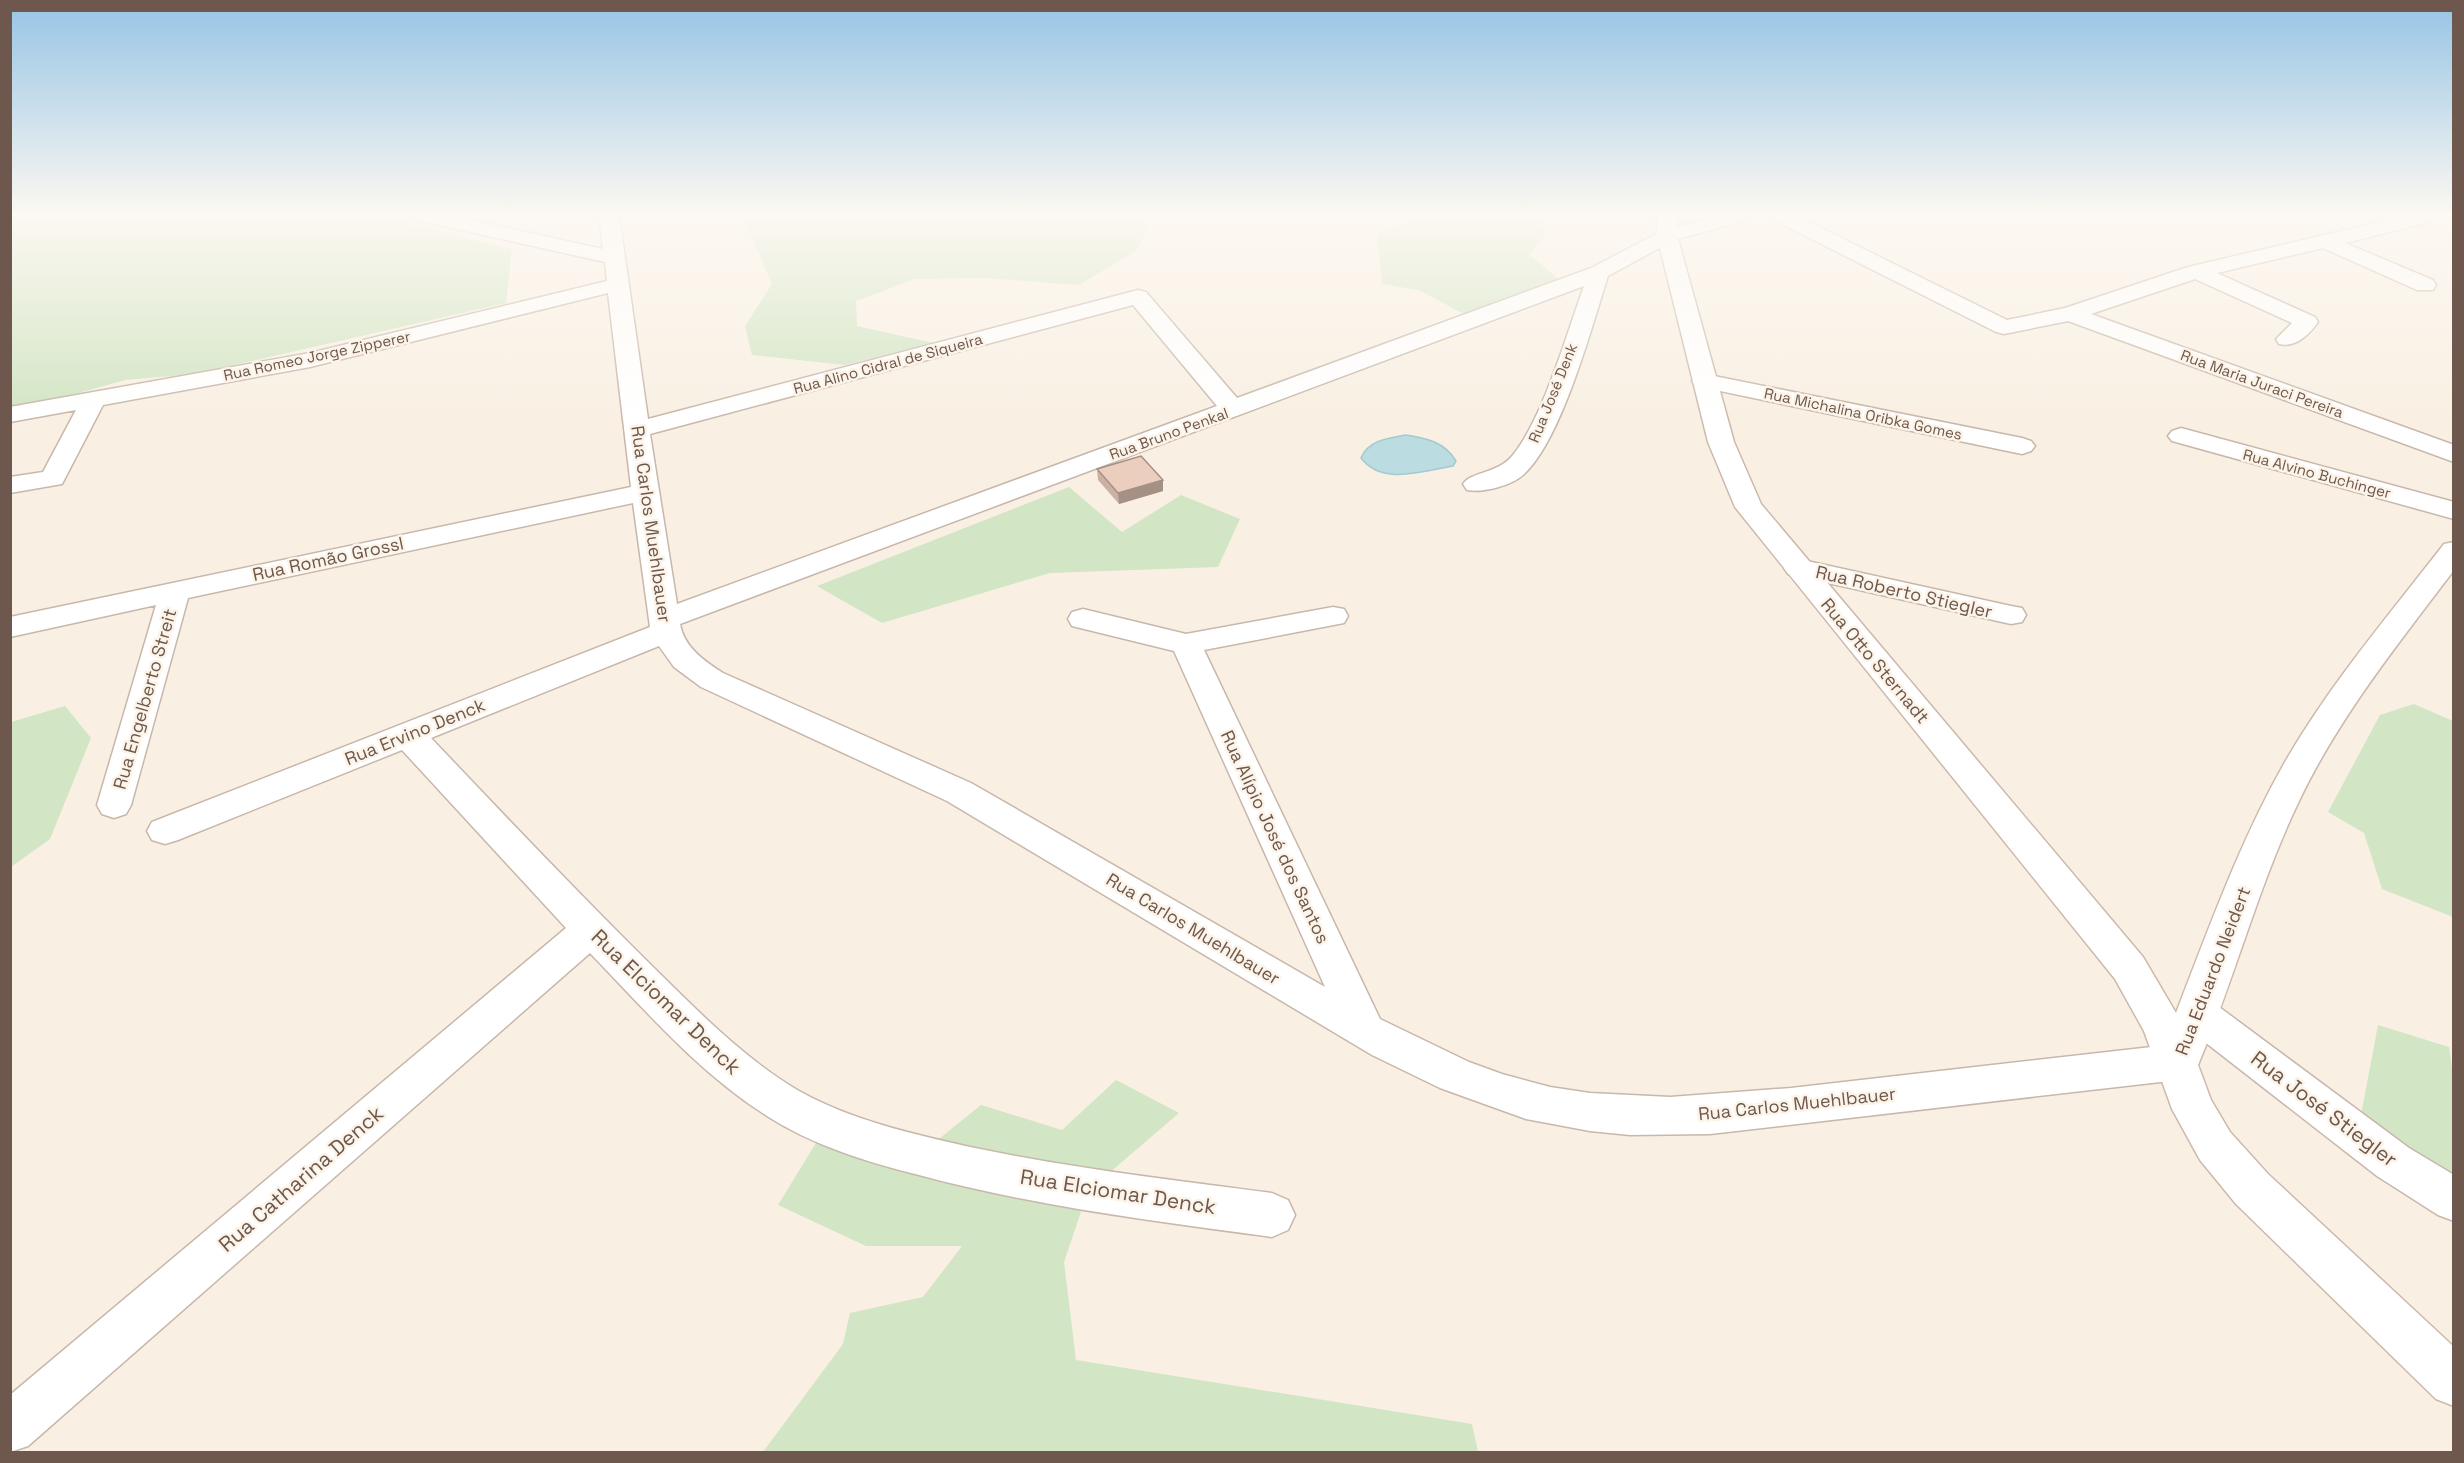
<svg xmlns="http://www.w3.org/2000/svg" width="2464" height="1463" font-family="'Space Grotesk',sans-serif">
	<rect width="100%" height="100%" fill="#f9f0e3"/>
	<path fill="#d2e5c4" d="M11,215h359l142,34 -6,54 -311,71 -70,6 -75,21 -39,7z
		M742,215h396l10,12 -11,23 -58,35 -94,-7 -70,1 -59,22 1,25 76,17 -88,22 -93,-10 -7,-29 27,-42z
		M1419,215h116l11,20 -17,19 29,25 -94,35 -45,-24 -37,-6 -5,-50 45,-16z
		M1069,487l53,45 59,-37 59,24 -22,48 -168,6 -168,50 -65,-37z
		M2414,704l39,17v196l-71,-28 -18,-56 -36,-21 52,-97z
		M65,706l26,32 -41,101 -39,28v-145z
		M2378,1025l71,22 5,35 -1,96 -92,-63z
		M1116,1080l63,33 -91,78 -24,71 12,98 396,64 6,28h-715l80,-108 7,-31 73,-16 39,-51h-96l-88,-41 49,-80 92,30 62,-50 81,25z"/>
	<path fill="#bbdce0" stroke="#a2cbd0" stroke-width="1.5" d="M1406,435c20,3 39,7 50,26l-3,5c-30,5 -71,20 -92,-8 7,-18 28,-20 45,-23z"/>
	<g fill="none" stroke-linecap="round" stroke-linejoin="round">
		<g stroke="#c8b7ab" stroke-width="3">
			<path id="street" d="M411,215h37l155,34 -4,-34h20l29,204 490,-129 8,2 91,106 354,-130 69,-36h14l3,4 -3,4 -66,36c-16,50 -47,166 -85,199 -12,11 -41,18 -56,15l-4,-6c9,-13 35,-10 50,-29 30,-37 54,-122 71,-169l-904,338c4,23 24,37 43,49l248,110 354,204 -151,-336 -102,-25 -4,-7 4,-7 11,-3 103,25 147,-27 11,2 4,7 -4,7 -140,27 176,369 89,43 33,12 48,13 40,6 80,4 121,-9 387,-44 15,5 6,13 -6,13 -15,5 -468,54 -80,1 -40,-4 -64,-12 -86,-31 -68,-33 -425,-254 -246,-114 -27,-20 -15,-21 -228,92c71,75 142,150 216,223 47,46 94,96 152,130 52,29 113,43 171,56 100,21 201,33 302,46l16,7 7,15 -7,15 -16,7c-119,-16 -238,-31 -353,-62 -52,-13 -107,-30 -152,-59 -68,-43 -121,-105 -177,-163l-562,493 -18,6v-57l556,-467 -164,-178 -224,90 -13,4 -13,-4 -5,-9 5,-9 498,-195 -17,-124 -445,95 -57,207 -5,9 -12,4 -12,-4 -5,-9 59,-200 -146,32v-20l621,-130 -23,-194 -298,74 -207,38 -41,79 -52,9v-16l33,-5 33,-62 -66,12v-15l300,-54 297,-72 -2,-19 -184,-41zM1133,305l84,101 -540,198 -27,-170z
				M1769,215h26l212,105 58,-12 123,-41 222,-52h20l-4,8 -81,20 88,37 3,5 -3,5h-16l-94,-42 -106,25 98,44 3,5c-9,13 -23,26 -39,22l-3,-5 16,-16 -97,-44 -104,35 363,131v17l-386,-141 -64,13 -8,-2 -224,-113z
				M1704,374l318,64 9,3 4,5 -4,5 -9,3 -326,-68 -4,-5 4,-5z
				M2181,428l273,74v17l-282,-78 -4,-5 4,-5z
				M1798,559l213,47 11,2 4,7 -4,7 -11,2 -223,-50 -4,-6 4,-6z
				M2197,996l14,5 198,147 45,27v46l-16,-6 -61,-39 -194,-151 -6,-12 6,-12z"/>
		</g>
		<g stroke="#cdb9ac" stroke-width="3">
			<path id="secondary" d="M1657,215h20v12l43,-12h33l-3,4 -72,20 56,203 27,62 382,453 33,56c33,-85 64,-172 109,-251 45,-78 104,-147 159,-218l10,-2v28c-56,74 -115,147 -155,231 -41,85 -64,177 -101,264l13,35 19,32 38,42 186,173v59l-18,-7 -200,-195 -36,-44 -28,-51 -28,-78 -29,-52 -380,-472 -27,-65 -51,-206z"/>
		</g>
		<use href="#street" fill="#fff" fill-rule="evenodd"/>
		<use href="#secondary" fill="#fff" fill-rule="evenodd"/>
	</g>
	<path fill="#cab1a3" d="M1097,469l66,22 -44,13 -21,-24z"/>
	<path fill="#a49085" d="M1163,480v11l-44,13 -1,-11z"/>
	<path fill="#ebcebe" stroke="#a49085" stroke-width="1.5" d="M1141,456l22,24 -45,13 -21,-24z"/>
	<linearGradient id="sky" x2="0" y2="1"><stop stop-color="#96c4e5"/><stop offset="0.51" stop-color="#fcf8f2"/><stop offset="1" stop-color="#fcf8f2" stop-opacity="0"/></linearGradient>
	<rect width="2464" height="420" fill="url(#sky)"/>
	<g text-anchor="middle" stroke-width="5" stroke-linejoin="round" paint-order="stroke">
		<g font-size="15" fill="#6e574c" stroke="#fcf4e9">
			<text transform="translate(317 356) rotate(-12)" y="5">Rua Romeo Jorge Zipperer</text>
			<text transform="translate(888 364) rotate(-15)" y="5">Rua Alino Cidral de Siqueira</text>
			<text transform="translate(2262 384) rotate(20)" y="5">Rua Maria Juraci Pereira</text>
			<text transform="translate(1553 393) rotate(-68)" y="5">Rua José Denk</text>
			<text transform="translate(1863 414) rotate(12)" y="5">Rua Michalina Oribka Gomes</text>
			<text transform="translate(1169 434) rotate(-20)" y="5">Rua Bruno Penkal</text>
			<text transform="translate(2317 474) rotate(15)" y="5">Rua Alvino Buchinger</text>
		</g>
		<g font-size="18" fill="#6e574c" stroke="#fcf4e9">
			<text transform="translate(651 524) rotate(82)" y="6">Rua Carlos Muehlbauer</text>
			<text transform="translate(328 559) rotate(-12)" y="6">Rua Romão Grossl</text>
			<text transform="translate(1904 592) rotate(13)" y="6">Rua Roberto Stiegler</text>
			<text transform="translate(1875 661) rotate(50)" y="6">Rua Otto Sternadt</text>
			<text transform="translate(145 699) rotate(-74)" y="6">Rua Engelberto Streit</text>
			<text transform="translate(415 732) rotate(-22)" y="6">Rua Ervino Denck</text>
			<text transform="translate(1275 837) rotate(65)" y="6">Rua Alípio José dos Santos</text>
			<text transform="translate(1193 929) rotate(31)" y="6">Rua Carlos Muehlbauer</text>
			<text transform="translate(2213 971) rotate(-69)" y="6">Rua Eduardo Neidert</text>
			<text transform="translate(1797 1104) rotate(-6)" y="6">Rua Carlos Muehlbauer</text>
		</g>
		<g font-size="21" fill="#6e574c" stroke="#fcf4e9">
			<text transform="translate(666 1002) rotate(44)" y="7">Rua Elciomar Denck</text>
			<text transform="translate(2324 1109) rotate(37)" y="7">Rua José Stiegler</text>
			<text transform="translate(301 1179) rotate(-41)" y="7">Rua Catharina Denck</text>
			<text transform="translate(1118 1192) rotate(9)" y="7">Rua Elciomar Denck</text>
		</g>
	</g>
	<rect width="2464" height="1463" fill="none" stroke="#6e574c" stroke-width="24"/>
</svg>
